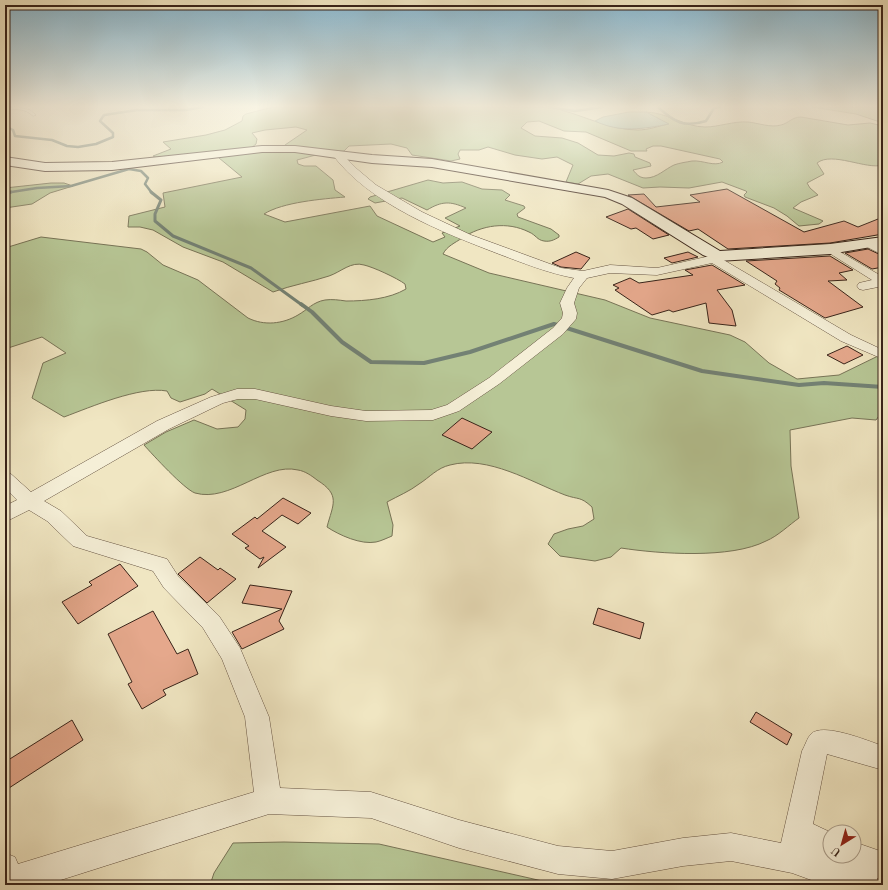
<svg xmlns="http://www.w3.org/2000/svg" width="888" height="890" font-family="'Old Standard TT',serif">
	<rect width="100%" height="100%" fill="#f0e6c2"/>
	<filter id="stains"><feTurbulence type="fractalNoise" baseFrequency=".005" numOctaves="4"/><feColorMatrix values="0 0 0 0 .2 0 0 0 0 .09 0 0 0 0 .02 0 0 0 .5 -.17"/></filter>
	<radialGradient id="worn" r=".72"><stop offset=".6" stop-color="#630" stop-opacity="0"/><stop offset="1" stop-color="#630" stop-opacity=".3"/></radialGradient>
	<path fill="#b7c695" stroke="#787457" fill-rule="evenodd" d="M273,107h285l3,3c26,7 50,20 77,20 10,0 21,-4 30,-6l-22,-12c23,1 39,15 59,15 14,0 28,-6 43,-5 10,1 23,6 33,3 8,-2 11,-8 20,-8l47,8 22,-2 13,3v39c-17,5 -51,-14 -66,-2l7,11 -17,9 3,5 8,7 -17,7 -8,6 28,12 2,1 -4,3 -20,2 -12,-10 -13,-8 -29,-11 -1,-2 3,-3 -1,-1 -24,-9 -33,6 -29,-1 -17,1 -35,-14 -17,2 -13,8 -12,-2 7,-17 -16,-8 -15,2 -27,-4 -27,-8 -9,3h-19l-2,4 2,5 -9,2 -39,-6 -5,-7 -16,-4 -42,2 -5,5 -17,1 -30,8 1,4 6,2h12l17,14 2,10 10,7c-23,2 -62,5 -81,17l21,8 85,-16 7,10 56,26 12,-5 -3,-4 18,-7 -15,-8 21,-10c-16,-7 -24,-7 -39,2l-25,-12 -27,5 -7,-4 2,-2 58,-17 15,3 19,-1 20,7 20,1 8,5 -5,5 19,6 1,2 -8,6 1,3 33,12 8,6v2c-5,3 -9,5 -15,4 -7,-1 -8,-6 -15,-9 -22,-11 -47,-7 -67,6 -7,5 -15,8 -19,16l46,19 116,27 45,18 80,17 15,7 24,21 28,16 42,-4 39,-19 5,3v55l-4,2 -3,4 -24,-2 -62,12 1,36 8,52c-10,7 -21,18 -33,23 -35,18 -106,13 -145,7l-10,9 -16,4 -35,-5 -12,-12 6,-10 14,-5 15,-3 11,-7 -2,-12c-12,-11 -13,-7 -27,-12 -34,-13 -77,-40 -115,-30 -13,3 -20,12 -31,19 -9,7 -21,12 -32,18l6,23 -1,11c-5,2 -11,5 -16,6 -15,3 -37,-7 -49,-15 6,-23 14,-32 -10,-47 -5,-4 -12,-9 -19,-10 -33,-8 -68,33 -103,23 -11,-4 -42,-38 -51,-48l22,-13 28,-12 23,9 21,-2 7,-8 1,-9 -34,-21 -7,5 -25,8 -9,-4 -4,-7c-28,-5 -76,16 -103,26l-32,-19 11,-35 23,-10 -24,-16 -37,12v-101l36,-11 100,12 6,3 16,13 35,15 50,38c16,8 35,6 50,-3 9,-5 15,-13 27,-15 7,-1 14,0 21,1 20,0 43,-2 60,-12l-1,-5c-8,-6 -32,-17 -41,-19 -13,-4 -23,7 -35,11 -18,6 -37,9 -56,16l-50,-30 -40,-15 -30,-17 -13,-3h-12l1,-11 36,-9 -2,-14 79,-16 -29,-24 -56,5 -4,-2 18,-7 -8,-7 43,-7 19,-5 17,-9 1,-5 3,-2zM539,121l25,10 22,1 45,19h16l-1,-2 7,-3h8l59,13 3,3c-9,5 -20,-2 -31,-1 -5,1 -13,2 -18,4 -9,4 -17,13 -28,13 -6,0 -9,-3 -13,-8l18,-4 -1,-3 -15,-6 -1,-3 -5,-1 -15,3 -16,-1 -20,-12 -16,-5 -27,-2 -14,-8 6,-6zM296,127l11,3 -22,15 -3,5 -36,2 10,-8 1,-5 -5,-6 13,-3z
		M812,107h71v16l-27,-9z
		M51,183h13l9,3 -23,7 -18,11 -27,4v-20z
		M284,842l95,2 181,41h-350l4,-12 19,-30z"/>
	<path fill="#9ac0b0" stroke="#738174" d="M629,112h17l23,12c-26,5 -49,9 -74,-3l8,-4z"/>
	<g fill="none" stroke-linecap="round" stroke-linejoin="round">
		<path stroke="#738174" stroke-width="2.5" d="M548,107l27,4 28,-4
			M658,107c16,15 26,21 48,14l8,-13 6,-1
			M5,126l8,4 2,6 37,4 15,6 11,1 18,-3 17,-7v-4l-13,-12 4,-6 33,-5h49l17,-3
			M5,193l32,-5 34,-2 58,-17 12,2 7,7 -3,6 7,9"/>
		<path stroke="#738174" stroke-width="3" d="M151,192l10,8 -6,14v7l18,15 78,32 51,37
			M5,193l6,-1"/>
		<path stroke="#738174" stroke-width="4" d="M301,304l11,8 30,30 29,20 53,1 46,-11 84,-28 148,47 97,14 25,-2 59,4"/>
	</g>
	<path fill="#e5a88c" stroke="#382319" d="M727,189l77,43 40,-11 14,6 25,-10v17l-53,9 -102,6 -30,-20 -9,2 -61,-36 16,-1 12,13 44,-5 -10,-7z
		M628,209l41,26 -16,4 -17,-11 -5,1 -25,-12z
		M868,249l15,7v11l-11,2 -27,-16z
		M576,252l14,6 -9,11 -20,-2 -9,-4z
		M688,252l10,5 -26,6 -8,-5z
		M830,256l23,14 -14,3 8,7 -19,1 35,26 -38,11 -46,-28 1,-2 -5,-4 2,-3 -31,-20z
		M712,265l33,20 -28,5 15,20 4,16 -27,-3 -3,-20 -33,9 -4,-2 -17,5 -37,-25 4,-2 -6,-3 17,-7 9,5 54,-8 -8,-5z
		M847,346l16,9 -19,9 -17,-9z
		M462,418l30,14 -20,17 -30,-14z
		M283,498l28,15 -13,11 -16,-9 -20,16 24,16 -28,21 6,-11 -4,2 -15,-11 4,-2 -17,-12 23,-17 2,2z
		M200,557l18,13 2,-2 16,11 -29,24 -29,-29z
		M120,564l18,22 -60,38 -16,-22 30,-17 -3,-3z
		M250,585l42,6 -13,30 5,8 -42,20 -10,-17 50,-23 -40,-6z
		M598,608l46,15 -4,16 -47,-15z
		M153,611l24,43 11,-5 10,25 -35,16 3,5 -24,14 -14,-25 4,-2 -24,-48z
		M756,712l36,22 -5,11 -37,-23z
		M72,720l11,20 -74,48 -4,-10v-16z"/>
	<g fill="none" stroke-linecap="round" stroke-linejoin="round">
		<g stroke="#665443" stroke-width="1">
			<path id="lane" d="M17,107l13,3 6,5 -3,1c-8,-8 -18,-7 -28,-6v-2z"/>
		</g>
		<g stroke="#665443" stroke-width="1">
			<path id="street" d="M337,151l3,1 17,17 19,16 46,27 49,23 90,33 22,3 27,-6 47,3 53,-12 8,-4 4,1 2,3 -2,3 129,76 32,15v9l-42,-18 -129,-78 -55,12 -47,-2 -23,5 -8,10 -5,15 3,10 -1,6 -13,15 -64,50 -40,27 -26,9 -67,1 -35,-5 -76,-17h-17l-15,4 -54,26 -125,72 17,10 26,25 80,23 11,17 41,40 21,32 29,69 11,71 91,4 88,28 99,26 54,5 71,-13 48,-5 50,10 21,-92c3,-5 5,-13 9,-17 12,-12 57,7 72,12v24l-56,-16 -14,70 17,8v24h24v-14l29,10v28l-6,-2 3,7h-55l-33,-12 -61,-12 -48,5 -71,13 -54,-5 -99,-26 -88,-30 -102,-4 -224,71h-40v-32l10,4 3,7 236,-72 -9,-75 -23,-58 -19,-31 -39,-40 -11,-17 -80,-25 -26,-25 -18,-11 -24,12v-16l12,-6 -12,-12v-16l6,2 20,18 126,-71 54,-24 26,-8h18l76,17 35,5 65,-1 16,-5 42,-27 64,-50 9,-10 1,-5 -3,-10 7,-15 7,-10c-26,-5 -51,-15 -75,-24 -57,-22 -130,-50 -167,-100zM838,858l2,4 -6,-3z
				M869,241l14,5v9l-18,-9 -2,-2z
				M830,246l53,31v9l-20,4 -4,-1 -2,-3 2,-3 13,-3 -46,-29 -2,-2 2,-2z"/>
		</g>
		<g stroke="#382319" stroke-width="2">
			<path id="secondary" d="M262,146h33l77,9 60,4 176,31 24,8 88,53 110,-7 53,-7v8l-53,9 -112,7 -15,-6 -81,-51 -17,-7 -173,-30 -60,-4 -77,-11h-33l-150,18 -67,1 -40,-6v-8l40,6 67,-1z"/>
		</g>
		<use href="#lane" fill="#f5efd7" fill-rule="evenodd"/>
		<use href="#street" fill="#f5efd7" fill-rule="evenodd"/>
		<use href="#secondary" fill="#f5efd7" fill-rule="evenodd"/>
	</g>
	<linearGradient id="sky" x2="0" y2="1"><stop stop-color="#89b9d2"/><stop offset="0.46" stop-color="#f8f4e4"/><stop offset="1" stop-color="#f8f4e4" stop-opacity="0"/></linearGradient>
	<rect width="888" height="231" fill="url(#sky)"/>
	<rect width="888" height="890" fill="none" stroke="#f0e6c2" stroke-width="20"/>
	<rect x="6" y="6" width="876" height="878" fill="none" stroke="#382319" stroke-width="2"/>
	<rect x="10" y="10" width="868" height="870" fill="none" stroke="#382319"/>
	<g transform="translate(842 844) rotate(217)"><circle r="19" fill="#f5efd7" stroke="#a99d8b"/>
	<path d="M0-3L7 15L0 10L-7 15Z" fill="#8f2418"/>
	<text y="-6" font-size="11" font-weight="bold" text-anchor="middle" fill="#382319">U</text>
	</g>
	<rect width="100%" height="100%" filter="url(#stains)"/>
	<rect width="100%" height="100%" fill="url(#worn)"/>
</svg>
